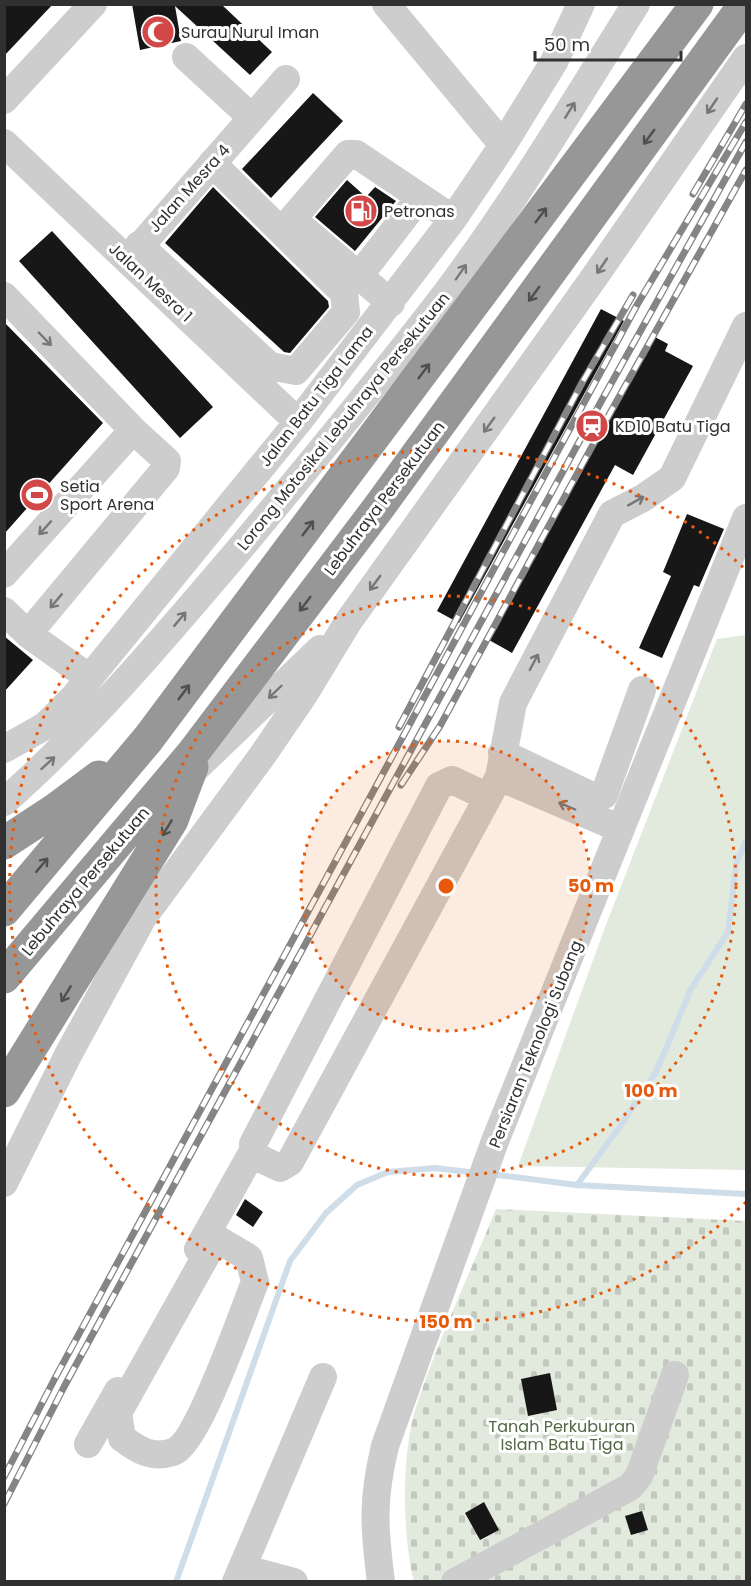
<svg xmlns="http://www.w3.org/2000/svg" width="751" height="1586" font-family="Poppins,sans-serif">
	<defs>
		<pattern id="cemetery-stones" width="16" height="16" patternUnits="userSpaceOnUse" patternTransform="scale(1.5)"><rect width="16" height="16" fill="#e2e9dd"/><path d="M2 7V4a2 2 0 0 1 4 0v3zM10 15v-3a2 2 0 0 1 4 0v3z" fill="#c2c8be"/></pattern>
	</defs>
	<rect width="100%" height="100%" fill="#fff"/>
	<path fill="#e2e9dd" d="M746,635v535l-228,-4 86,-236 113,-291z"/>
	<path fill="url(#cemetery-stones)" d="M496,1209l250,12v360l-332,1c-12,-48 -13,-131 3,-178 22,-66 53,-131 79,-195z"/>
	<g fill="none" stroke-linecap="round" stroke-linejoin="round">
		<path stroke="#cfdde9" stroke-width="6" d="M490,1174l87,11 169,9
			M577,1185l44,-60 35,-53 35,-83 37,-57 8,-68 10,-23
			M176,1582l114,-321 36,-48 31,-28 31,-13 47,-4 42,5"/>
	</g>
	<path fill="#171717" d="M4,4h49l-49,52z
		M132,4h89l51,48 -22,23 -75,-69 6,35 -41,9z
		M313,93l30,28 -72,77 -29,-29z
		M347,180l19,17 9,-10 21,14 -41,50 -40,-34z
		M213,187l115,114 1,6 -39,46 -6,-1 -119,-109z
		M52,231l161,176 -33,31 -161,-177z
		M601,309l23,12 -165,302 -22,-12z
		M4,322l99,101 -99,111z
		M655,337l13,7 -3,7 28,15 -60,109 -18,-10 -103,188 -23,-13z
		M687,514l37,15 -25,58 -5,-2 -32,73 -23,-10 32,-72 -8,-4z
		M4,636l29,24 -29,32z
		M245,1199l18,13 -10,15 -17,-12z
		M550,1373l7,37 -29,6 -7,-37z
		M484,1502l15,28 -19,10 -15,-27z
		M642,1511l6,19 -17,5 -6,-19z"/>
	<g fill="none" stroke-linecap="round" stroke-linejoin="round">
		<path stroke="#cdcdcd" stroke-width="28" d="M386,4l117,141
			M186,57l65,60
			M4,100l89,-96
			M4,143l294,279
			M139,245l131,121 26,5 50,-59 -2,-19 -132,-130
			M128,260l158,-181
			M359,276l61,-79
			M4,296l129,134 -129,144
			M391,303l-99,-84 56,-65h8l97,65
			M4,611l24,23 60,43
			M28,634l138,-166 1,-7 -34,-31
			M4,749l41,-23 28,-28 225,-276 155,-203 50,-74 51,-83 27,-58
			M502,753l92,44 10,-2 38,-105
			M191,773l129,-124
			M488,797l-36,-17 -13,6 -186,358 2,12 25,12 10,-6 209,-385
			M4,802c86,-76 160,-164 234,-251 70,-84 140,-169 206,-255 70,-93 130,-193 192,-292
			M621,829l-122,-52 14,-74 99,-189 31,-16 29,-20 74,-152
			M4,1183l64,-128 74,-136 120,-163 43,-63 43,-71 245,-343 153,-221
			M207,1233l42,25 6,24c-12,30 -57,161 -82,170 -21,7 -35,-2 -51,-14l-4,-25 98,-175
			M198,1249l55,-98
			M88,1444l30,-53
			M242,1568l52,14
			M236,1582l87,-205
			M381,1582c-7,-55 -9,-82 4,-136l110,-305 251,-623
			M455,1582l175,-95 9,-11 36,-101"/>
		<path stroke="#979797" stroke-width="33" d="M4,843l52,-34 43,-32
			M4,910l144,-171 549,-735
			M4,977l189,-224 186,-246 366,-503
			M4,1091l168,-271 20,-53"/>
		<g stroke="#858585" stroke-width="7">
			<path id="rail" d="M693,194l53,-90
				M399,727l184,-346 50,-86
				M401,785l39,-59 174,-320 132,-236
				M4,1477l50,-97 583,-1075 109,-183
				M4,1504l61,-119 538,-987 143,-256"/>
		</g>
		<use href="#rail" stroke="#fff" stroke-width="4.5" stroke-dasharray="14" stroke-linecap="butt"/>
	</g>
	<defs><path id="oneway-shaft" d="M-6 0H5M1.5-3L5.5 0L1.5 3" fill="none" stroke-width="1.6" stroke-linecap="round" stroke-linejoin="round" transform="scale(1.5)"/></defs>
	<g stroke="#777">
		<use href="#oneway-shaft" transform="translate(712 106) rotate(124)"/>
		<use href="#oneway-shaft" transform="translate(570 110) rotate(-58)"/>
		<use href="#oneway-shaft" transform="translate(602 266) rotate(124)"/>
		<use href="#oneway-shaft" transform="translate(461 272) rotate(-55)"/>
		<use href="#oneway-shaft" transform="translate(45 339) rotate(46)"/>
		<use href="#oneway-shaft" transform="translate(489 425) rotate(126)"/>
		<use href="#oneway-shaft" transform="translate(636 501) rotate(-29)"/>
		<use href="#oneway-shaft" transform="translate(45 528) rotate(132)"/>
		<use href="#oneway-shaft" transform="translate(375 583) rotate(126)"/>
		<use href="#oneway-shaft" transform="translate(56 601) rotate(130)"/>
		<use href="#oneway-shaft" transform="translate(180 619) rotate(-50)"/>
		<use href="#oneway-shaft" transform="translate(534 662) rotate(-62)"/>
		<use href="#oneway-shaft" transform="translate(275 692) rotate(136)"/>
		<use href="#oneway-shaft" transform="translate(48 763) rotate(-42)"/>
		<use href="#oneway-shaft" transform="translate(567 806) rotate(-157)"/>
	</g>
	<g stroke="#4f4f4f">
		<use href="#oneway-shaft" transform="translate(649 137) rotate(126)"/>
		<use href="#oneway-shaft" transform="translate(541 215) rotate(-53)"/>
		<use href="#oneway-shaft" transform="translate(534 294) rotate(126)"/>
		<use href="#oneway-shaft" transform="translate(424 371) rotate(-53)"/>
		<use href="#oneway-shaft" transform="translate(308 528) rotate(-53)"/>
		<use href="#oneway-shaft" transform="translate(305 604) rotate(127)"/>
		<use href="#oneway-shaft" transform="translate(184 692) rotate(-53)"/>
		<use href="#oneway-shaft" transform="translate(167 828) rotate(121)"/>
		<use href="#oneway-shaft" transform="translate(42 865) rotate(-50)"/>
		<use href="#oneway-shaft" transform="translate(66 994) rotate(121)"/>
	</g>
	<circle cx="446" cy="886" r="145" fill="#e8590c" fill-opacity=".12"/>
	<g fill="none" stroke="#e8590c" stroke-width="3" stroke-dasharray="3 6">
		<circle cx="446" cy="886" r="145"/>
		<circle cx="446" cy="886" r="290"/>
		<path d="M746 1202A436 436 0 1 1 746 570"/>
	</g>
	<defs>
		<g id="mosque-disc" transform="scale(1.725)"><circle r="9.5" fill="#d24747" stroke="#fff"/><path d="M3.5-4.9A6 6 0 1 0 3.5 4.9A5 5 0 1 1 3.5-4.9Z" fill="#fff"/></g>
		<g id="fuel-disc" transform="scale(1.725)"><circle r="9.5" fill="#d24747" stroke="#fff"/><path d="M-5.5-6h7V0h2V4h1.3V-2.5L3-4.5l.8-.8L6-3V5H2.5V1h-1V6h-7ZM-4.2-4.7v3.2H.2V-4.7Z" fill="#fff"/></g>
		<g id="station-disc" transform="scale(1.725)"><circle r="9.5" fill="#d24747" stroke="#fff"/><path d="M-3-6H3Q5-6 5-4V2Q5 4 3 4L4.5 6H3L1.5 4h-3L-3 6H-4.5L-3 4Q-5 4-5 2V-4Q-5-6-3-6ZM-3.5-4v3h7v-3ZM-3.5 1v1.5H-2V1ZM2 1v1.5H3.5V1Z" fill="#fff"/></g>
		<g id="stadium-disc" transform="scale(1.725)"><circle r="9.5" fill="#d24747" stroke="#fff"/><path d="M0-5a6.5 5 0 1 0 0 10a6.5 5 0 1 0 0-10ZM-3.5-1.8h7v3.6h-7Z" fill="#fff"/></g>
	</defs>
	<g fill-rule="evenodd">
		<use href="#mosque-disc" x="158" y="32"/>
		<use href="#fuel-disc" x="361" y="211"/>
		<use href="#station-disc" x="592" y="426"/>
		<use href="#stadium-disc" x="37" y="495"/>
	</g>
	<g text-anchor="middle" stroke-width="6" stroke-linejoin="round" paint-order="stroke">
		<g font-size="16" fill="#303030" stroke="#fff" text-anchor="start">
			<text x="181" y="38">Surau Nurul Iman</text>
			<text x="384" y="217">Petronas</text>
			<text x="615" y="432">KD10 Batu Tiga</text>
			<text x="60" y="492">Setia<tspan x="60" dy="18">Sport Arena</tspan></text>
		</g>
		<g font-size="16" fill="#303030" stroke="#fff">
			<text transform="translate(189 188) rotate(-48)" y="6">Jalan Mesra 4</text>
			<text transform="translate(151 282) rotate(43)" y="6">Jalan Mesra 1</text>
			<text transform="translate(316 396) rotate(-52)" y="6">Jalan Batu Tiga Lama</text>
			<text transform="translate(343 421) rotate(-51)" y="6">Lorong Motosikal Lebuhraya Persekutuan</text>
			<text transform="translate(384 498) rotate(-53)" y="6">Lebuhraya Persekutuan</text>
			<text transform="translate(85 881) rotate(-50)" y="6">Lebuhraya Persekutuan</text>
			<text transform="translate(535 1044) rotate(-68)" y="6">Persiaran Teknologi Subang</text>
		</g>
		<g font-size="16" fill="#516842" stroke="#fff">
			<text x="562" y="1432">Tanah Perkuburan<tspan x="562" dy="18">Islam Batu Tiga</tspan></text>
		</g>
	</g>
	<circle cx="446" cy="886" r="9" fill="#e8590c" stroke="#fff" stroke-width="3"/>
	<g font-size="18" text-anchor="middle" font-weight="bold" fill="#e8590c" stroke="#fff" stroke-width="6" stroke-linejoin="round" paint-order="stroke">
		<text x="591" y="892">50 m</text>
		<text x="651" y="1097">100 m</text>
		<text x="446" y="1328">150 m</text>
	</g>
	<rect width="751" height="1586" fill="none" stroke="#303030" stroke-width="12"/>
	<path d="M535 51v9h146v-9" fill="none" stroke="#303030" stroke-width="3"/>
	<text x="544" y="51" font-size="18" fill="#303030" stroke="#ffffff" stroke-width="4.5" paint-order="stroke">50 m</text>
</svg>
